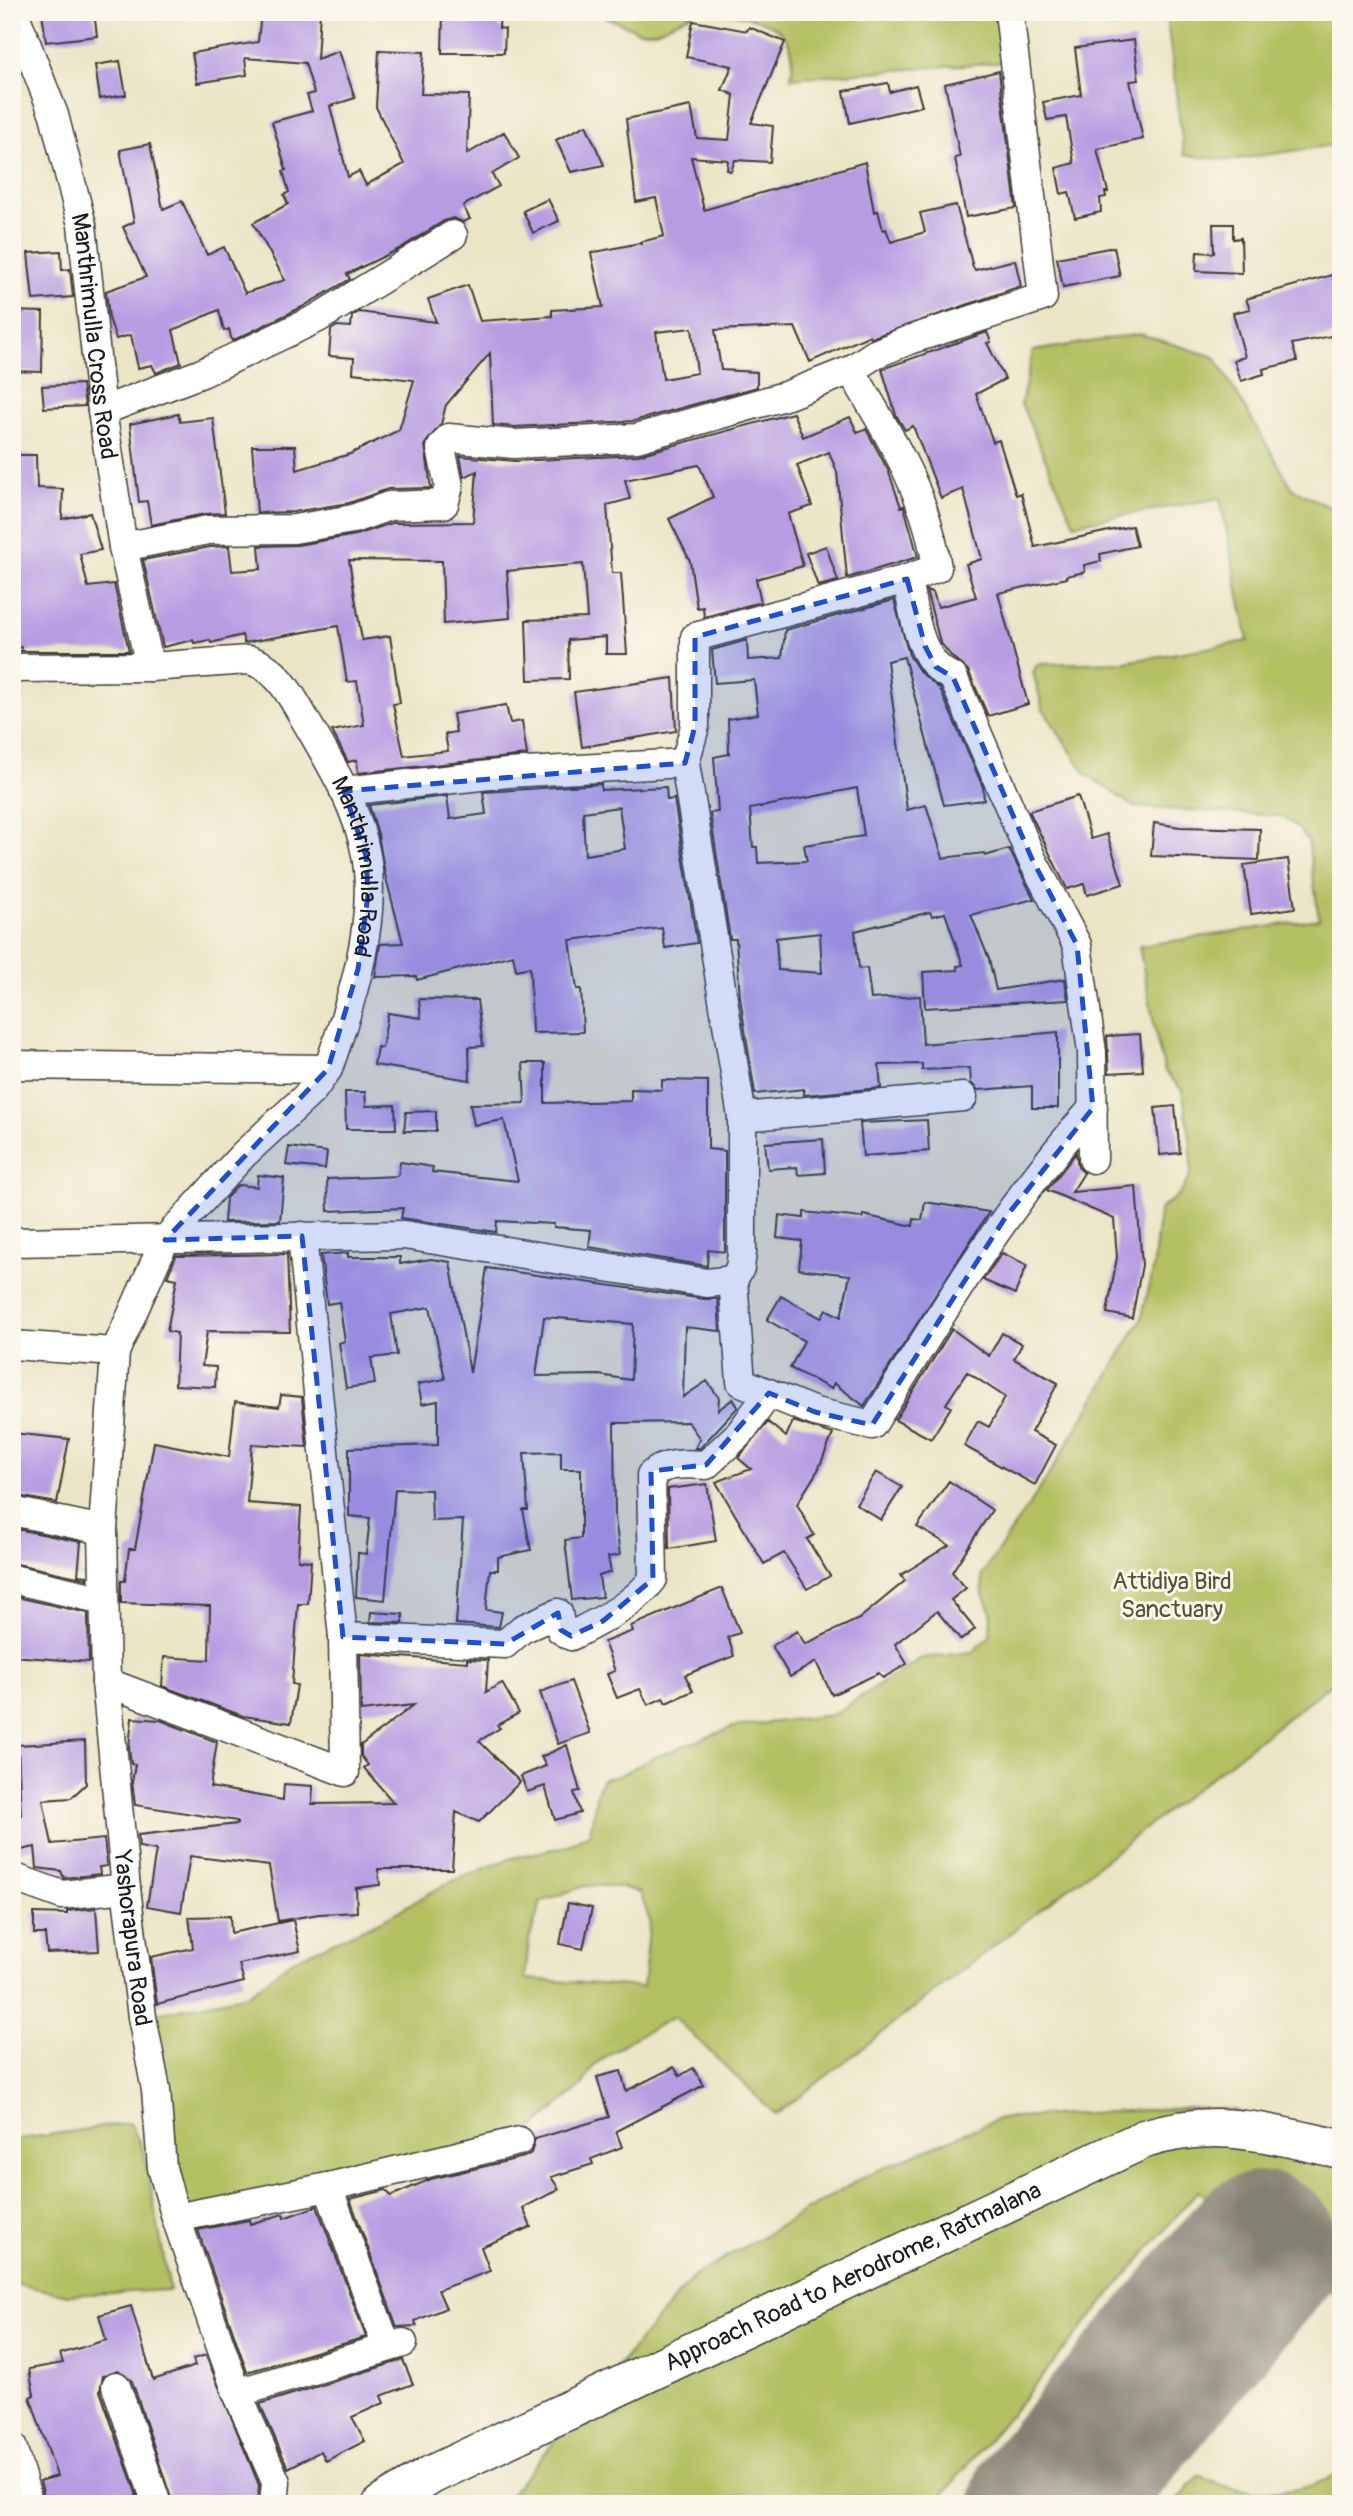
<svg xmlns="http://www.w3.org/2000/svg" width="1353" height="2516" font-family="Pangolin,sans-serif">
	<rect width="100%" height="100%" fill="#fbf7ec"/>
	<filter id="ink" filterUnits="userSpaceOnUse"><feTurbulence type="fractalNoise" baseFrequency=".0143" numOctaves="2"/><feDisplacementMap in="SourceGraphic" scale="14" xChannelSelector="R" yChannelSelector="G"/><feConvolveMatrix kernelMatrix="1 2 1 2 8 2 1 2 1" color-interpolation-filters="sRGB"/></filter>
	<filter id="wash" filterUnits="userSpaceOnUse"><feTurbulence type="fractalNoise" baseFrequency=".00686" numOctaves="4" result="noise"/><feDisplacementMap in="SourceGraphic" scale="28" xChannelSelector="R" yChannelSelector="G"/><feGaussianBlur stdDeviation="1.57" result="paint"/><feColorMatrix in="noise" values="0 0 0 0 0 0 0 0 0 0 0 0 0 0 0 0 0 1.4 0 .05"/><feComposite in="paint" operator="in"/></filter>
	<g filter="url(#wash)">
		<rect width="100%" height="100%" fill="#ebe5c6"/>
		<path fill="#b3c062" stroke="#686e3f" stroke-width="2" fill-rule="evenodd" d="M594,12h102l-40,19h-17z
			M722,12l287,3 6,46 -224,17c10,-52 -26,-58 -69,-66z
			M1166,12h175v132l-111,16 -46,-5z
			M1140,334l75,23 78,132 48,24v1163l-565,439 -102,-98 -44,23 -36,25 -11,19 -64,57 -343,77 -34,-201 105,-22 46,-35 91,-41 62,-35 62,-25 59,-13 22,-12c6,-18 4,-40 14,-55l15,-3 37,-19 78,-30 99,-12 90,-57 50,-6 18,-16 1,-24 -8,-18 -1,-19 63,-94 96,-161 12,-50 7,-61 20,-15 11,-20v-31l-9,-53 -17,-19 -7,-26 -19,-99 180,-27 -11,-78 -11,-14 -16,-11 -147,-9 -48,-33 -43,-65 -10,-37 5,-8 87,-2 123,-21 -28,-143 -146,26 -53,-120 12,-53zM586,1885l35,2 19,6 10,28 -7,66 -118,-8 4,-39 12,-38z
			M1182,2108l52,2 107,49v140l-143,-109 -263,314h-433l191,-227 174,-102 133,-57z
			M130,2123l14,29 26,138 -102,5 -56,-12v-143z
			M1341,2471v33h-167l25,-29c42,23 102,23 142,-4z"/>
		<g fill="none" stroke-linecap="round" stroke-linejoin="round">
			<path stroke="#848071" stroke-width="158" d="M1049,2504l212,-253"/>
		</g>
		<g id="blocks">
			<path fill="#b89ce2" fill-rule="evenodd" d="M42,12h52l3,24 -51,6z
				M261,12h59l-3,47 22,-8 16,47 -25,8 18,71 11,-6 7,14 38,-21 -28,-57 3,-57 45,2 -3,42 48,1 -2,59 37,-22 15,26 -27,16 7,12 -36,20 7,13 -7,3 -10,-4 -9,3 -45,28 -52,25 3,5 -48,28 -70,34 -3,-12 -5,2 -5,-21 -46,20 8,33 -25,10 -4,-8 -14,3 -7,-33 -15,4 -7,-21 -3,-27 40,-14 -23,-50 11,-5 -14,-72 30,-6 13,65 19,-8 25,54 17,-8 21,46 40,-13 -32,-57 35,-19 -4,-9 5,-3 -6,-21 3,-1 -14,-48 40,-11 -5,-16 7,-2 -9,-30 -60,-5 2,17 -50,8 -5,-30 66,-11z
				M443,12h57l-1,16 6,1 -1,24h-62z
				M693,21l54,10 2,-4 36,15 -34,81 22,3 -3,36 -35,-2 -4,11 -4,-1 1,-10 -37,-3 13,53 161,-48 9,50 4,-1 5,19 3,-1 5,13 34,-10 -5,-19 36,-8 17,62 2,3 40,-10 6,26 -150,52 -1,-3 -60,27 -15,-35 -80,3 6,40 36,2v15l-123,34 -120,6 -21,-2 -3,-72 -44,52 -5,19 -16,20 6,44 -43,1 -39,14 -56,9 -36,1 -5,-67h43l2,24 53,-16 49,-24 15,-50 -61,-7 1,-15 -25,-2 2,-26 6,-4 14,1 1,-11 7,-4 77,10 -8,-23 40,-14 12,36 72,-5v-6l51,-3 -12,-54 49,-10 1,2v-3l23,-6 -8,-38 -20,4 -10,-83 65,-13 6,32 32,2 5,-45 -12,-5 10,-24 -46,-9zM692,328l5,45 -34,6 -7,-47z
				M1134,40l5,40 -9,1 13,58 -46,10 11,43h-3l1,5 -6,1 1,14 -26,6 -6,-26 -8,2 -5,-26 18,-5 -8,-46 -19,3 -4,-18 38,-7 -6,-47z
				M120,61l6,34 -26,4 -5,-34z
				M999,71l17,137 -50,9 -11,-59 5,-1 -15,-73z
				M888,83l2,9 26,-7 6,21 -72,17 -6,-32z
				M586,125l18,40 -33,7 -15,-32z
				M548,199l11,22 -26,12 -10,-22z
				M1213,224h20v15l8,-1 1,35 -46,-2 1,-19 17,1z
				M1114,247l6,29 -57,11 -6,-29z
				M61,251l1,19 8,-1 3,28 -40,3 -5,-47z
				M1339,273l2,61 -49,10 5,17 -34,8 1,5 -23,7 -7,-21 11,-3 -12,-44 17,-4 -4,-10z
				M12,311l31,1 -1,60 -30,-1z
				M987,332l4,10 -4,1 18,36 -29,15 17,48 6,-2 17,55 5,-2 14,54 97,-21 5,20 -37,8 1,7 -17,4 1,7 -19,4 1,2 -69,15 30,111 -40,12 -20,-46 -16,-13 -12,-15 -14,-52 7,2 5,15 38,-10 -10,-33 16,-5 -19,-70 -22,9 -28,-72 -8,4 -9,-15 -14,-46z
				M82,384l3,22 -41,2 -2,-22z
				M793,413l10,24 47,-20 7,15 9,-3 22,41 13,37 3,-1 14,51 -71,21 -10,-106 -8,-20 -32,13 15,41 -24,8 15,52 -47,13 5,23 -57,15 -1,-10 -6,1 -7,-47 -21,-42 44,-22 -14,-32 -74,15 5,19 -23,6 5,68h9l6,81h-21v-17l-38,3 1,39 -41,1 -2,-60 61,-2 -4,-54 -76,7 3,47 -66,6 -2,-63 -93,-1 13,80 28,-4 10,67 -7,1 11,52 44,-5 -3,-17 11,-2 -3,-18 53,-9 4,18 12,-2 5,34 -169,18 -1,-13 -9,2 -16,-31 32,-6 -7,-44 -10,1 -9,-56 -94,17 -2,-8 -31,8 -1,-3 -16,3 -1,-3 -30,7 -20,-87 67,-13 19,-1 3,25 29,-2 -2,-23 38,-1 59,-10 36,-12 81,-1 4,-51 -13,6 -4,-21 55,5 123,-6z
				M178,414l2,8 33,-4 12,95 -20,1 -54,11 -4,-24 -8,1 -9,-78z
				M12,455h24l1,33 26,1 -1,30 28,-6 11,37 -21,4 8,33 26,-3 15,67h-108v-4l-9,1z
				M826,546l12,35 -20,5 -12,-33z
				M894,600l15,55 11,17 20,17 43,98 1,13 -40,5 -40,-148 -17,4 20,149 19,-5 17,53 41,-5 1,3 24,-7 25,50 -63,16 18,44 7,31 69,-11 3,21 -143,8 -2,-36 35,-2 -1,-4 6,-1 -18,-52 -13,3 -2,-4 -75,19 4,38 8,-1 4,31 49,-3 3,48 135,-12v76h-26v-22l-54,4 -7,-7 -1,-15 -48,2v-6l-43,1 2,23 -77,7v-6l-49,5 -15,-96 -4,-59h-6l-20,-126 8,-1 -4,-55 15,-3 -1,-35 30,-5 -4,-34 -39,3 -3,-33 35,-10 1,20 34,-2 3,-28zM857,788l7,48 -60,9 3,16 -49,2 -1,-16h-4l-3,-38zM820,933l2,40 -44,-3 -2,-32z
				M673,678l3,53 -94,16 -8,-55z
				M601,784v6l65,-3 1,13 7,-1 23,144 -32,5 -3,-20 -92,12 7,49h4l2,43 -51,1 -2,-66 -14,3 -3,-15 -96,25 -1,-4 -41,1 5,-33 23,-1 -18,-69 -7,-40 -9,-29 78,-9 3,23 36,-5 -3,-22zM619,807l6,42 -40,6 -2,-43z
				M1078,796l13,43 16,-5 16,50 -36,11 -3,-11 -17,5 -38,-78z
				M1154,823l26,4 80,2 -1,31 -108,-4z
				M1288,859l7,49 -44,6 -7,-49z
				M419,999l58,1 6,46 -14,1 1,33 -96,-15 3,-18 5,1 6,-35 33,5z
				M1140,1034l3,37 -34,2 -2,-37z
				M523,1063h22v40l86,-2v-12l31,1v-10l46,1v68l17,2v101l-17,-2 -1,16 -118,-19 2,-17 -37,-3v-3l-57,-3 -1,11 -95,-14 2,-10 -75,3 -1,-32 71,-3 2,-14 33,5 -1,5 86,9 -14,-61 -30,5 -4,-21 55,-1z
				M345,1092h20l1,14 29,-1 1,24h-50z
				M1175,1106l5,47 -20,2 -5,-47z
				M436,1111v20h-32l2,-19z
				M927,1120l2,31 -66,5 -3,-33z
				M823,1139l2,34 -27,2 -1,-8 -29,2 -3,-26z
				M289,1147l38,5 -2,17 -39,-4z
				M1076,1153l2,14 6,6 -12,19 64,-6 6,79 -10,53 -25,-5 10,-56 -3,-38 -67,-29z
				M258,1175l26,3 -4,43 -56,1 2,-24 12,-13 19,2z
				M925,1202l64,10 -125,194 -30,-23 -3,6 -41,-21 14,-27 -37,-21 14,-24 40,22 5,-9 15,8 9,-42 -51,-6 3,-28 -25,-3 2,-23 25,3v-6l58,6 1,-3 50,11 1,-7 8,1z
				M348,1253v4h52v7l31,-5 19,3 20,111 17,-105 217,31h14l2,32 -35,-4 -2,70 24,-16 12,17 -1,12 15,-11 5,8 -38,41h-5l5,-9 -12,-17 -74,1 1,95 5,37 -12,2 3,15 -12,4 3,21 -30,3 -7,-60 16,-2v-69h-20v-17l-37,1 4,57h-5l8,40 -33,7v13h-8l-4,40 16,2 -3,15 -43,-3 7,-104 -31,1 -1,-31 -36,-1 -10,111 -29,-3 2,-44 8,1 4,-36 -21,-2v-68l89,-3v-44l-16,3 -4,-20 27,-5 -15,-72 -39,7 6,41 -26,3 4,26 -29,4 -7,-45 6,-2 -6,-39 -12,2 -6,-49zM544,1317l89,7 -2,56 -32,-5 -63,1z
				M1002,1253l25,12 -12,29 -32,-14z
				M287,1254l3,78 -83,-1 -5,35 14,1 -1,20 -40,-2 2,-52 -10,-2 10,-52 -10,-2 9,-21z
				M952,1329l37,27 13,-23 20,11 -8,15 44,24 -27,49 25,13 -21,40 -71,-39 14,-25 11,6 16,-30 -38,-25 -21,32 5,3 -20,32 -36,-19z
				M281,1395l21,2 5,50 -55,-3 -5,59 54,4 -3,53 13,1 -3,43h-10l-6,80 5,1 -6,38 -48,-7 -81,-30 2,-29 45,3 1,-54 -89,-3v-22h4l4,-32h6l19,-107 75,15 6,-55 44,5z
				M793,1421l40,13 -15,36 -21,34 17,31 -7,4 23,37 -23,13 -23,-36 -20,11 -48,-82 35,-13 -13,-11 30,-36 18,15z
				M12,1433l57,6 -12,64 -45,-8z
				M876,1472l26,15 -21,33 -25,-16z
				M949,1481l43,29 -40,62 14,16 -15,12 24,29 -14,11 -24,-29 -3,2 -39,31 12,20 -24,14 -4,-5 -47,22 -16,-33 -26,15 -18,-31 25,-15 8,13 54,-25 46,-38 -4,-6 48,-30 -32,-18z
				M707,1484l9,57 -47,8 -1,-60z
				M12,1528l69,14 -3,33 9,1v3l-75,-16z
				M722,1588l18,45 -12,4 6,19 -49,19 8,16 -27,12 -3,-5 -15,7 -8,-16 -23,9 -10,-24 8,-3 -11,-29 29,-11 -2,-5z
				M12,1596l76,17 1,49 -77,-6z
				M371,1612l32,2v9l-33,-1z
				M360,1654l107,8v-3l21,1 -2,32 16,-9 17,30 -22,12 3,3 -21,13 41,41 -41,40 -23,-10 -4,57h-74l2,16 -24,3 1,24 -38,2 -41,7 -9,-55 -79,-10 -9,56 -34,-6 9,-56 -17,-3 -1,-12 99,-11v-3l-102,-16 -3,-23 3,-17 -4,-1 -2,-17 3,-29 28,2 57,22 -7,45 73,13 1,-16 29,2 -1,18 82,-1 -30,-35 4,-3 -7,-9v-11l53,-40 -53,6z
				M571,1681l19,52 -32,11 -18,-52z
				M85,1741l1,43 -15,14 -28,2 9,44 52,-5 3,27 -8,1 1,7 -36,4 -3,-7 -24,-3 -2,-21 -23,5v-35l9,-2 -3,-70z
				M567,1745l13,46 -6,1 6,21 -25,7 -10,-34 -18,6 -6,-16 25,-10 -5,-9z
				M568,1903l24,5 -9,41 -23,-5z
				M96,1908l3,43 -52,2 -2,-19h-11v-21l33,1v-3z
				M230,1916l1,17 62,-13 7,31 -61,13 5,18 -87,22 -6,-47 42,-9 -4,-31z
				M674,2067l6,9 13,-8 11,17 -88,46 6,16 -31,12 2,5 -42,13 8,12 -36,19 8,19 -50,20 9,24 -52,19 8,18 -31,13 2,5 -20,1 -47,-128 36,-9 5,6 40,-17 93,-22 7,-4 4,-14 74,-22 -12,-40 24,-6 5,20z
				M317,2206l49,131 -119,35 -49,-142 51,-10 1,4 33,-10 1,4z
				M131,2306l22,74 42,-14 -2,-7 13,-4 53,130 -1,19h-85l-41,-123 -14,-11 -15,6 -3,15 37,105 -18,8h-73l-6,-23 17,-5 -27,-79 4,-2 -5,-26 34,-6 -3,-9 46,-14 -7,-25z
				M403,2360l10,24 -32,12 3,7 -32,14 13,24 -39,20 -5,-10 -33,17 -28,-64z"/>
		</g>
	</g>
	<g filter="url(#ink)">
		<use href="#blocks" fill-opacity="0" stroke="#3b3a36" stroke-width="2"/>
		<g fill="none" stroke-linecap="round" stroke-linejoin="round">
			<g stroke="#3b3a36" stroke-width="31">
				<g id="street">
					<path id="s1" d="M14,12l40,103 28,110 20,186 21,136 27,120"/>
					<path d="M851,370c37,64 76,123 86,198l-30,11c7,33 11,85 46,98l79,182 45,86 15,107 1,107"/>
					<path d="M102,411l100,-38 116,-55 135,-83"/>
					<path d="M123,547l85,-17 86,-1 59,-10 36,-13 55,-2 5,-18 -8,-38 8,-10 65,6 123,-6 151,-43 63,-25 24,-16 34,-14 134,-43 -34,-285"/>
					<path id="s2" d="M12,668l138,-1 98,-7c30,6 45,39 59,63 24,41 51,85 59,132 12,68 -16,151 -38,214l-316,-4"/>
					<path d="M685,763l10,-37v-89l212,-58"/>
					<path d="M742,1117l221,-20"/>
					<path d="M12,1242l392,-7 303,48 26,-3 7,-12 2,-15v-136l-57,-354 -177,10 -164,18"/>
					<path d="M733,1280l8,102 74,30 57,13c68,-109 135,-221 221,-317"/>
					<path d="M12,1345l103,7 50,-112 78,-85 69,-64 16,-22"/>
					<path id="s3" d="M115,1352l-12,178 3,152 20,206 16,129 14,73 6,78 14,50 61,175 39,89 -2,22"/>
					<path d="M12,1511l91,19"/>
					<path d="M12,1579l92,21"/>
					<path d="M343,1637l162,7 17,-15 36,-16 3,17 10,6c30,-16 61,-29 82,-57l-2,-104c14,-13 37,-11 55,-10l34,-32 29,-40"/>
					<path d="M106,1682l239,90 -2,-135 -41,-401"/>
					<path d="M12,1877l50,18 64,-7"/>
					<path d="M328,2187l59,160"/>
					<path d="M176,2218l152,-31 191,-46"/>
					<path d="M116,2386l41,118"/>
					<path d="M237,2393l166,-50"/>
					<path d="M12,2446l17,58"/>
				</g>
			</g>
			<g stroke="#3b3a36" stroke-width="41">
				<g id="primary">
					<path id="s4" d="M382,2504l49,-29 713,-336c75,-23 123,-5 197,10"/>
				</g>
			</g>
			<use href="#street" stroke="#fff" stroke-width="28"/>
			<use href="#primary" stroke="#fff" stroke-width="38"/>
		</g>
	</g>
	<path fill="#1d4ed8" fill-opacity="0.2" stroke="#1d4ed8" stroke-width="5" stroke-dasharray="14 9" stroke-linejoin="round" d="M907,579l18,67 11,21 17,10 79,182 45,86 16,163 -88,110 -133,207 -57,-13 -46,-19 -63,72 -55,6 2,108 -50,42 -32,15 -10,-6 -3,-17 -53,31 -162,-7 -41,-401 -137,4 163,-171 30,-100 10,-74 -2,-39 -22,-65 341,-28 10,-37v-89z"/>
	<g text-anchor="middle" stroke-width="6" stroke-linejoin="round" paint-order="stroke">
		<g font-size="24" fill="#1c1c1c" stroke="#fbf7ec">
			<text dy="8" stroke="none"><textPath href="#s1" startOffset="336">Manthrimulla Cross Road</textPath></text>
			<text dy="8" stroke="none"><textPath href="#s2" startOffset="481">Manthrimulla Road</textPath></text>
			<text dy="8" stroke="none"><textPath href="#s3" startOffset="588">Yashorapura Road</textPath></text>
			<text dy="8" stroke="none"><textPath href="#s4" startOffset="523">Approach Road to Aerodrome, Ratmalana</textPath></text>
		</g>
		<g font-size="24" fill="#515534" stroke="#fbf7ec">
			<text x="1172" y="1589">Attidiya Bird<tspan x="1172" dy="28">Sanctuary</tspan></text>
		</g>
	</g>
	<rect width="1353" height="2516" fill="none" stroke="#fbf7ec" stroke-width="42"/>
</svg>
